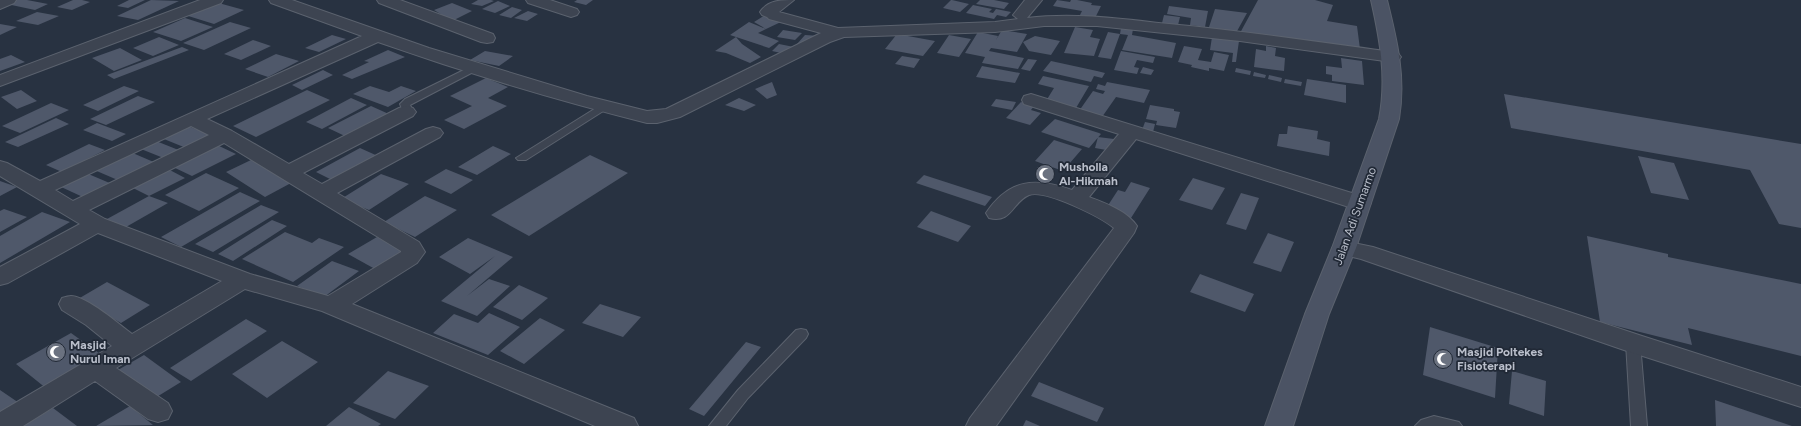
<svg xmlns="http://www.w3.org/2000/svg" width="1801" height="426" font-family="Figtree,sans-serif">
	<rect width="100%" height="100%" fill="#283241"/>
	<path fill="#4f586a" d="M9,0h18l21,4 -13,6 -33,-7z
		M73,0h9l8,2 -18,8 -15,-3z
		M129,0h16l-17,8 -11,-2z
		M151,0l28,1 -41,19 -21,-4z
		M478,0h13l3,1 -12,5 -11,-2z
		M577,0h16l-7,5 -12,-3z
		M951,0h1l17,4 -9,8 -17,-4z
		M980,0h14l15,3 -5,6 -28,-5z
		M1057,0l13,2 1,-2h6l15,3 -1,2 10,1 -6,12 -15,-3 2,-4 -29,-5z
		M1258,0h57l18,5 -6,16 30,5 3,23 -120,-16z
		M498,1l12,5 -15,7 -13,-4z
		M215,2l29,8 -30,14 -29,-9z
		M452,3l20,8 -20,10 -18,-11z
		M973,5l19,4 -3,3 4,1 3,-4 15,3 -5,5 -9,-2 -3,4 -28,-6z
		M1169,6l39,5 -3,16 -15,-2 1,-7 -24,-4z
		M512,7l10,3 -11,8 -12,-3z
		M1215,9l32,4 -11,20 -28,-3z
		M528,11l10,3 -11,7 -13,-3z
		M37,12l22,4 -21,9 -22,-4z
		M765,15l18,6 -17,8 -12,-7z
		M1164,15l16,2 -2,8 -16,-2z
		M185,18l28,9 -32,14 -28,-9z
		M230,22l21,6 -47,22 -21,-7z
		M749,22l17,7 -8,4 21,8 -10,7 -39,-13z
		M0,24l17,3 -17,8z
		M1075,27l18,3 -3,7 10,2 -6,17 -30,-3z
		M1121,28l12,1 -1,6 44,8 -4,15 -50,-8 6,-15 -8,-1z
		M783,30l19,3 -7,7 -18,-3z
		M1002,30l25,4 -10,18 -26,-4 -2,3 35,7 -6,11 -36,-6 3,-6 -20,-4 13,-21 20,4 -2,4z
		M1108,32l12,2 -9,25 -13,-2z
		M897,34l38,7 -12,15 -38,-7z
		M332,35l14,4 -27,13 -14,-4z
		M805,35l15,1 -18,9 -5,-1z
		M949,35l22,4 -12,18 -22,-4z
		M1035,36l25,5 -9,14 -22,-4 -6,-9z
		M159,37l20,8 -26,11 -20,-8z
		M736,37l6,7 19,13 -11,6 -24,-10 -11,-2z
		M1212,37l27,4 -3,21h-4l1,-9 -23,-3z
		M253,40l18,6 -30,14 -17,-6z
		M779,44l20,4 -9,7 -18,-4z
		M1184,46l18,3 -4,11 13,2 3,-10 15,3 -5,16 -15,-3v3l-18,-4 1,-2 -14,-3z
		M1266,46l10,2 -1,8 10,2 -1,13 -30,-4 2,-18 10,2z
		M182,47l7,3 -75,29 -7,-4z
		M120,48l22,12 -28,11 -22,-13z
		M388,50l17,7 -53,22 -10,-4 27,-13 -5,-1z
		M485,51l28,5 -14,10 -29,-6z
		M1121,51l34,6 -2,6 -16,-3 -3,7 5,1 -2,6 -23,-4z
		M276,54l23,7 -31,16 -23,-8z
		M11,55l14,7 -25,9v-12z
		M902,56l18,3 -6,9 -19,-4z
		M1341,58l21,3 2,24 -32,-4v-6l-6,-1v-8l16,2z
		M1028,59l9,1 -7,11 -9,-2z
		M1051,61l46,10 8,2 -3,5 -8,-2 -3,6 -48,-11z
		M982,66l38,7 -5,10 -39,-6z
		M1143,67l11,3 -3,5 -11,-2z
		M1236,68l15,3 -1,4 -15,-3z
		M323,70l10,5 -31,15 -10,-5z
		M1254,72l12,3 -1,3 -12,-2z
		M1269,75l13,3 -1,4 -13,-3z
		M1043,76l46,10 -13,22 -30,-7 8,-13 -16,-4z
		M486,78l22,9 -20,11 19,8 -43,23 -20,-9 28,-14 -22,-10z
		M1285,79l17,3 -1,4 -17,-3z
		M1307,79l39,6v18l-42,-8z
		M772,82l5,13 -10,4 -12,-10z
		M1107,82l43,8 -6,13 -28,-6 -14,20 -23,-6 14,-20 10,3 2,-3 -9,-2 2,-5 7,2z
		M124,86l15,5 -41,20 -15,-6z
		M370,86l19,6 12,-6 15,5 -28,16 -35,-13z
		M21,90l16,11 -20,8 -16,-12z
		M307,90l23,10 -74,37 -23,-11z
		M1504,94l297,50v84l-22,-4 -29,-54 -239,-42z
		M138,96l17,6 -49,23 -16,-6z
		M351,98l16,7 -45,24 -16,-7z
		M739,98l17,7 -12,6 -19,-6z
		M996,99l20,3 -4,8 -21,-4z
		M1021,102l13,4 -3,4 10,3 -11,12 -24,-7z
		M51,103l18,7 -49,23 -18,-7z
		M1150,105l24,4v2l6,1 -4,16 -20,-3 1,-4 -11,-2z
		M371,106l20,9 -44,22 -19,-9z
		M56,118l13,6 -51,23 -13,-5z
		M1055,119l44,14 2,1 -12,14 -48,-16z
		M1145,122l10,2 -2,8 -11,-2z
		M97,123l29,11 -14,7 -29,-11z
		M183,124l32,13 -24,13 -32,-13z
		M1288,126l30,5 -1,8 13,3 -1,14 -52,-10 2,-12h8z
		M1098,137l16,2 -2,12 -17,-3z
		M151,139l30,12 -15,8 -30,-12z
		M1054,140l28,9 -19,22 -28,-10z
		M89,144l16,6 -43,22 -16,-7z
		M217,145l19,9 -44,22 -19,-9z
		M493,146l18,8 -34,21 -19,-8z
		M360,148l20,9 -44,25 -20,-10z
		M128,151l28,12 -36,18 -28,-12z
		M590,155l38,18 -99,63 -38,-21z
		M1638,156l36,7 15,37 -38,-7z
		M251,160l40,23 -26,14 -39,-25z
		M166,168l19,10 -36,18 -20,-10z
		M446,169l27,11 -22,14 -27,-12z
		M86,173l26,11 -27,14 -26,-12z
		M206,173l33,15 -40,23 -34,-16z
		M381,174l28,10 -40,26 -28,-11z
		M924,175l68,22 -7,9 -69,-23z
		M1193,178l32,10 -13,22 -33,-10z
		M0,181l17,6 -17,9z
		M1131,182l19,6 -19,30 -26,-8 13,-20 7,2z
		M240,192l20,9 -79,46 -20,-10z
		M1241,193l18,5 -13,32 -20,-6z
		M149,196l19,7 -42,24 -19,-8z
		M425,196l32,14 -42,27 -31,-15z
		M261,205l18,7 -66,40 -18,-8z
		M4,209l23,8 -27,15v-21z
		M931,211l40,15 -13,16 -41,-15z
		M42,212l28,10 -70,41v-27z
		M272,220l15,6 -54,35 -15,-7z
		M285,232l27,11 7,-5 25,9 -51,35 -51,-23z
		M1268,233l26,9 -13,30 -28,-9z
		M1587,236l81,18v3l133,27v72l-113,-28 4,17 -92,-23z
		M377,237l26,15 -28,17 -27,-15z
		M468,238l45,19 -46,39 22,-17 21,7 -33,30 -36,-15 54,-45 -25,18 -31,-17z
		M332,261l27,10 -35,26 -27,-11z
		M1200,274l54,20 -9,18 -55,-20z
		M107,282l43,23 -29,18 -43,-24z
		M519,285l29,13 -26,22 -29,-13z
		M600,304l41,13 -18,20 -41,-14z
		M489,313l31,14 -32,28 -55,-22 21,-19 24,9z
		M540,318l25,12 -41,34 -24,-13z
		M246,319l21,12 -76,50 -21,-13z
		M1430,327l68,21 -3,50 -72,-23z
		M71,333l32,23 -56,33 -31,-25z
		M282,341l36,21 -51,36 -35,-24z
		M746,342l15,5 -57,69 -15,-7z
		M144,355l37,27 -26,16 -37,-28z
		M388,371l41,15 -34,33 -42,-16z
		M1512,371l34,10 -2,35 -35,-12z
		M1039,382l65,26 -7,14 -66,-26z
		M0,390l22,15 -22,13z
		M1715,400l77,26h-76z
		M130,406l23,19 -57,1z
		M349,407l32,17 -3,2h-52z
		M53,408l24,18h-54z
		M1026,420l14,6h-17z"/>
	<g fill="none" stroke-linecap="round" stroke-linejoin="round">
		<g stroke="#5b626e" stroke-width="2">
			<path id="service" d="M476,64l5,3 -2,2 -69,36 2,4 -2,5h-8l-1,-2 1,-3 -2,-5 5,-5z
				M604,103l5,3 -1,2 -82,52h-8l-2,-2z
				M801,329l5,1 2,4 -2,4 -58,60 -22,28h-17l29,-36 58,-60z
				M1633,338l5,1 2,4 7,83h-16l-5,-83 2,-4z
				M1434,416l25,6 3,4h-47l6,-6z"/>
		</g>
		<g stroke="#5b626e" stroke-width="2">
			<path id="minor" d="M0,0h16l-2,3 -14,6z
				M200,0h23l-2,3 -221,83v-11z
				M269,0h23l137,48 158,48 60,15 19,-2 155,-76 -52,-14 -2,-2 -5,-2 -2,-3c8,-12 21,-12 34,-12l-15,12 59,16 157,-6 23,-3 -5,-4 12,-15h17l-15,18c48,-6 95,1 142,6 75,7 149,18 223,28l6,1 3,4 -3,4 -6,1 -152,-21 -143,-15h-53l-49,6 -151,5 -14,5 -150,75 -23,6h-10c-91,-23 -181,-50 -269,-81l-171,77 25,12 57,33 110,-56 7,-2 7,2 3,4 -3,4 -110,57 19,11 104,-55 7,-2 7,2 3,4 -3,4 -103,56 82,49 6,10 -8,11 -65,41 282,114 4,8h-43l-273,-115 -77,-22 -129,79 52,35 4,8 -4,8 -10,3 -10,-3 -53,-38 -72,45h-23v-14l112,-66 -26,-21 -24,-15 -3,-6 3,-6c3,-1 7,-2 9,-2 15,0 49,29 61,38l90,-53 -124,-48 -90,50 -8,2v-18l80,-43 -80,-48v-15l7,2 33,18 322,-145 -91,-33zM191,126l18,9 -136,66 -18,-11zM224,143l177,108v1l-73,44 -78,-22 -145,-55 -16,-9z
				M377,0h23l93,34 2,4 -2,4 -6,1 -6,-1 -102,-39z
				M526,0h24l27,9 2,3 -2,3 -6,2 -43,-14z
				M1031,94l337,104 3,5 -3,5 -8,2 -8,-2 -216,-69 -47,58c16,6 38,14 48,29l-3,7 -138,193h-30l4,-8 144,-190c-13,-11 -69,-39 -85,-33 -17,7 -17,29 -40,23l-3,-5c23,-34 49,-36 86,-23l47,-56 -95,-30 -2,-4 2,-4z
				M1344,241l29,6 269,89 159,51v20l-177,-57 -263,-91 -25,-6 -4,-5 4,-5z"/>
		</g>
		<g stroke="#5b626e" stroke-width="2">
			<path id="secondary" d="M1371,0h16c10,40 19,77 12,119l-43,129 -27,66 -36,112h-28l40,-112 27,-66 47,-129c8,-41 1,-79 -8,-119z"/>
		</g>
		<use href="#service" fill="#3d4451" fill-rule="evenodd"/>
		<use href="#minor" fill="#3d4451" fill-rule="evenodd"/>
		<use href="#secondary" fill="#4b5364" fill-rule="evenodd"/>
	</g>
	<defs>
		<g id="mosque-disc" transform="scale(1)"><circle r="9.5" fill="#6b7280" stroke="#212936"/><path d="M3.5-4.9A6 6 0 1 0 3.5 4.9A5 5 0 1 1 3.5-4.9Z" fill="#fff"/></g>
	</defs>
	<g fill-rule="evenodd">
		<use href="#mosque-disc" x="1045" y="174"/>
		<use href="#mosque-disc" x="56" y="352"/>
		<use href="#mosque-disc" x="1443" y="359"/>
	</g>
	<g text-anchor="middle" stroke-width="3.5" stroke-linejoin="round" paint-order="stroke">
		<g font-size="12" font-weight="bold" fill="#babfcb" stroke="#212936" text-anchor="start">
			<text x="1059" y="171">Musholla<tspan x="1059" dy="14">Al-Hikmah</tspan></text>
			<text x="70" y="349">Masjid<tspan x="70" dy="14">Nurul Iman</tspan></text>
			<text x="1457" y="356">Masjid Poltekes<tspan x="1457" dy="14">Fisioterapi</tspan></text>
		</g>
		<g font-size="12" fill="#babfcb" stroke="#212936">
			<text transform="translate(1355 216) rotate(-70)" y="4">Jalan Adi Sumarmo</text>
		</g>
	</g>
</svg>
